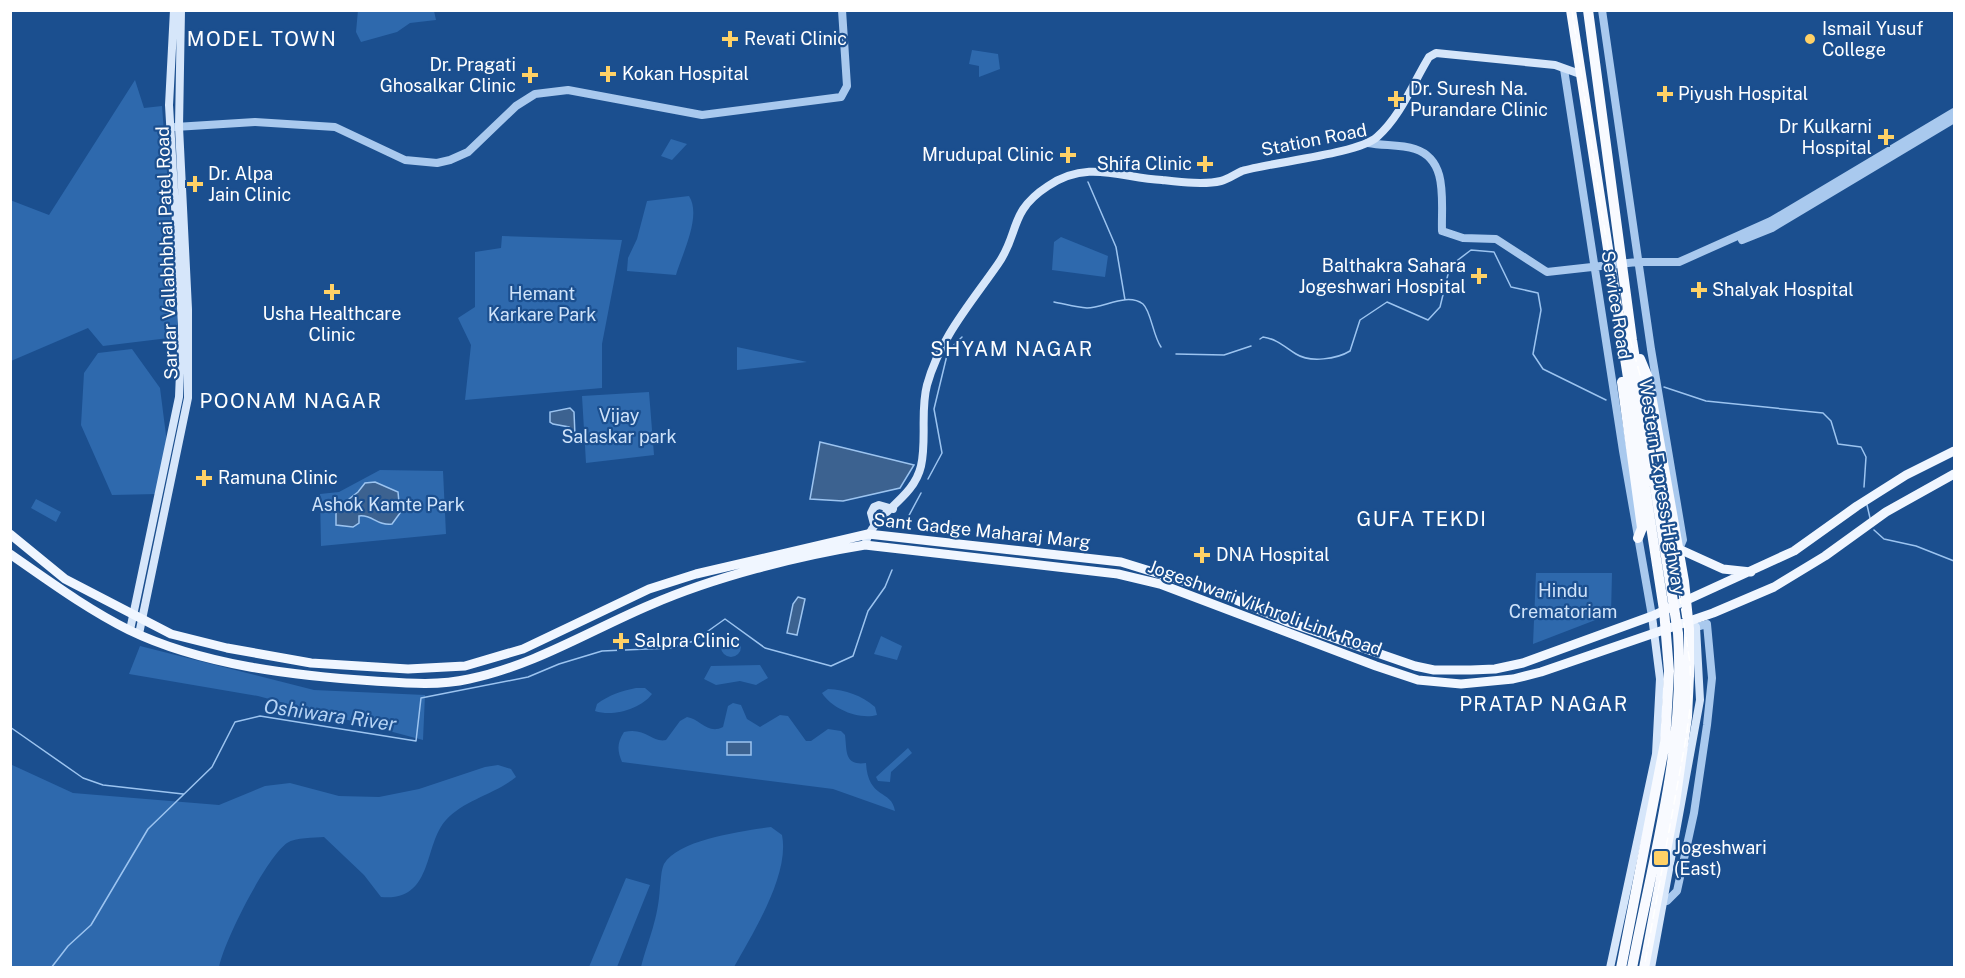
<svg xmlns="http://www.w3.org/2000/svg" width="1965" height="978" font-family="'Public Sans',sans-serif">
	<rect width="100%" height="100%" fill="#1b4f8f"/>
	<path fill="#2e69ad" d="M358,10l76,1 2,9 -26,3 -13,9 -36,10 -5,-10z
		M972,50l26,4 2,15 -21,8v-11l-10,-2z
		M135,80l9,28 18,-2 16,212 -1,19 -74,9 -15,-18 -77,33 -1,-161 39,15z
		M671,139l16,5 -15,16 -11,-4z
		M689,196c13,20 -7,58 -13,79l-49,-4 1,-13 9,-19 10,-38z
		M502,236l120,4 -20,104v44l-137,12 6,-55 -13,-27 17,-11v-55l26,-4z
		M1061,237l47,19 -3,21 -53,-7 2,-28z
		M737,346v1l70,15 -70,8z
		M132,349l28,39 7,55 -10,51 -45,1 -31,-70 3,-52 14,-20z
		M649,392l5,63 -68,8 -4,-67z
		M380,470l63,1 3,63 -125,12 -1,-52 19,-2z
		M36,499l25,13 -5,10 -25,-14z
		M1536,573h76l-1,41 -78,30z
		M881,636l21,10 -5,14 -23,-6z
		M721 647a10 10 0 1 1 20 0a10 10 0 1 1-20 0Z
		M140,646l174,44 111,5 -2,45 -165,-44 -129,-22z
		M760,665l8,13 -12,7 -16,-4 -24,4 -12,-6 7,-13z
		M636,688h9l7,6c-11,15 -39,23 -57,17l2,-7c12,-9 24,-13 39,-16z
		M828,689c18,1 33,6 47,18l2,8c-18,5 -45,-6 -55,-22z
		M733,703l8,2 6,14 13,8 20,-12 8,1 18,25h5l17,-12 13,2 4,4c2,16 -1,31 21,28 2,37 26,26 29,48l-62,-22 -211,-27c-5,-12 -5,-19 2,-30 22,-5 28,11 42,8l14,-19 7,-4c13,2 21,18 36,10l5,-21z
		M908,748l4,5 -21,19 -1,10 -12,-1 -2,-4z
		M10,764l63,29 146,12 46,-19 25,-3 49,13 40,1 40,-8 66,-22 13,-2 13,4 5,8c-21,17 -52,23 -70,43 -23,25 -12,82 -65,77l-17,-22 -40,-38c-10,1 -28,0 -37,6 -21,15 -63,98 -68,124l-208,1z
		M771,827l11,8c8,39 -29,98 -48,132h-93c8,-30 17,-47 19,-80 1,-7 1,-17 4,-23 15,-25 80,-33 107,-37z
		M626,878l24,7 -33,82h-28z"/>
	<path fill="#3c6290" stroke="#9cc4f0" stroke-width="1.5" d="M570,408l4,4 1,24 -5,-4 -1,-5 -16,-3 -3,-2v-10z
		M820,442l94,23 -14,23 -57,13 -33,-2z
		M375,482l23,10 2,21 -8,11c-15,2 -20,-10 -33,-8v7l-6,4 -17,-2v-16l22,-17 7,-9z
		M798,597l7,2 -8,36 -10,-2 6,-29z
		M727,742h24v13h-24z"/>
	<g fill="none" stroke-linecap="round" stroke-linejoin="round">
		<path stroke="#9cc4f0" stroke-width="1.5" d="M1088,182l28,65 9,53
			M1054,302c11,2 22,5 33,6 17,0 40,-16 56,-4 8,7 10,32 18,43
			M1260,339l3,-2c14,2 22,10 33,17 14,9 41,5 54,-3l10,-31 27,-18 41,18 12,-13 10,-41 21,-16 23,2 17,35 27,6 3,17 -8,44 10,15 63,31
			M1176,354l48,1 27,-9
			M1664,387l42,14 117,12 8,8 7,23 23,3 5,10 -2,30
			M928,479l14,-26 -8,-44 14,-58 14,-14
			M1867,505l3,13
			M906,521l15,-28
			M1874,530l10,9 32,7 38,15
			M10,727l73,51 20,7 80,9
			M51,968l17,-22 23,-21 57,-96 64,-62 23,-45 25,-6 156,25 5,-43 107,-21 31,-13 43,-13 68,-3 24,-7 31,-22 40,29 66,18 22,-10 15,-45 17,-24 7,-17"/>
		<path stroke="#a9c9ee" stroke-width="8" d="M1602,10l49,339 32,191 -4,9
			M1564,69l59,382 29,165
			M175,127l80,-5 80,5 70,33 32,3 13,-3 18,-8 48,-46 19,-12 33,-4 134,25 139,-18 6,-11 -5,-76
			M1368,143c16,3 32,1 47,6 34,11 26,53 27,82l21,7 33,1 51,33 90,-10h42l92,-41 183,-109
			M1742,240l30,-12 182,-109
			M1657,902l10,-1 10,-10 17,-78 13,-88 5,-47 -5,-54 -17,5"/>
		<path stroke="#d6e6fa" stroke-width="8" d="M874,524l-3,-11 3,-6 5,-2 14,4
			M865,545c8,-33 48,-44 56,-79 6,-26 -1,-55 6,-81 13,-47 44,-82 71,-121 22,-31 10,-52 50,-78 40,-27 73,-8 114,-6 18,2 42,5 59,1 8,-2 14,-7 21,-10 30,-9 116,-17 135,-34 24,-21 36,-54 52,-80l7,-4 119,12 25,9
			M130,630l49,-233 3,-72 -13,-220 5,-95
			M139,634l49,-236v-89l-9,-182 2,-117
			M1610,968l46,-214 4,-75 -8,-63
			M1651,968l49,-268 -4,-73"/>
		<path stroke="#f0f6ff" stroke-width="9" d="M10,534l55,45 106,55 56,14 84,15 97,6 57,-3 58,-17 126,-60 47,-15 172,-40 253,28 94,29 73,31 127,44 19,4h37l24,-1 28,-6 129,-47 142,-65 63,-45 49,-31 48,-24
			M1679,549l44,20 28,3
			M10,554c39,27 77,55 119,76 72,35 166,46 245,51 31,2 64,5 95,-2 64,-13 122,-49 181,-74 64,-28 147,-49 215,-60l253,29 42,10 216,82 42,14 43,4 52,-5 28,-7 172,-59 61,-26 51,-31 61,-44 68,-38"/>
		<path stroke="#f8faff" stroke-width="10" d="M1571,10l93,600 5,61 -4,72 -44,225
			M1588,10l44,330 46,293c8,112 -25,225 -46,335
			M1640,359l8,19 36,203 5,48v47l-2,41 -12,86 -31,165
			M1622,382l20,146 -4,10"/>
		<path stroke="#fff" stroke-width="1.5" stroke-dasharray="10 4.5" stroke-linecap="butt" d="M1572,10l29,199 13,72 38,137 38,245 1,38 -5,37 -42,230"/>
	</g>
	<g fill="#ffd166" stroke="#1b4f8f" stroke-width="2">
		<path d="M727 30h6v6h6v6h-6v6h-6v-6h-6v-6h6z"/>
		<circle cx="1810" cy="39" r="6"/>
		<path d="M605 65h6v6h6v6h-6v6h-6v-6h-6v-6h6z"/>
		<path d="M527 66h6v6h6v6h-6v6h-6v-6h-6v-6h6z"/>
		<path d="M1662 85h6v6h6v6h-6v6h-6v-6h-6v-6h6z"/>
		<path d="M1393 90h6v6h6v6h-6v6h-6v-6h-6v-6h6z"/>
		<path d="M1883 128h6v6h6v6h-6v6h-6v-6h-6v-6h6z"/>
		<path d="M1065 146h6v6h6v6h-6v6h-6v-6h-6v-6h6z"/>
		<path d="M1202 155h6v6h6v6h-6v6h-6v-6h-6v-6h6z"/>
		<path d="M192 175h6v6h6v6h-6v6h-6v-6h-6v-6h6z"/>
		<path d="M1476 267h6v6h6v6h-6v6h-6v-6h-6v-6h6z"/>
		<path d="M1696 281h6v6h6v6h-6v6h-6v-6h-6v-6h6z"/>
		<path d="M329 283h6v6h6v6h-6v6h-6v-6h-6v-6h6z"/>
		<path d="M201 469h6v6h6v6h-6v6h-6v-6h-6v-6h6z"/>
		<path d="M1199 546h6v6h6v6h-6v6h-6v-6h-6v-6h6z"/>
		<path d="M618 632h6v6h6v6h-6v6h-6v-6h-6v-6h6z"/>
		<rect x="1653" y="850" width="16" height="16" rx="3"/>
	</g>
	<g text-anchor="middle" stroke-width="4.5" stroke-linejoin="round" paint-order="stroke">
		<g font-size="18" fill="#fff" stroke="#1b4f8f" text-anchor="start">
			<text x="1822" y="35">Ismail Yusuf<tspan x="1822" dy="21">College</tspan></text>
			<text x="744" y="45">Revati Clinic</text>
			<text x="516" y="71" text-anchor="end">Dr. Pragati<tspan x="516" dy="21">Ghosalkar Clinic</tspan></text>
			<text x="622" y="80">Kokan Hospital</text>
			<text x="1410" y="95">Dr. Suresh Na.<tspan x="1410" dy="21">Purandare Clinic</tspan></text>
			<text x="1678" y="100">Piyush Hospital</text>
			<text x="1872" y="133" text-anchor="end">Dr Kulkarni<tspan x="1872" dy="21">Hospital</tspan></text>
			<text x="1054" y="161" text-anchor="end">Mrudupal Clinic</text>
			<text x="1192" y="170" text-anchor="end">Shifa Clinic</text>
			<text x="208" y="180">Dr. Alpa<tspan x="208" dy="21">Jain Clinic</tspan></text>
			<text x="1466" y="272" text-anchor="end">Balthakra Sahara<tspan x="1466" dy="21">Jogeshwari Hospital</tspan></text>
			<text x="1712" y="296">Shalyak Hospital</text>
			<text x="332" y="320" text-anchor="middle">Usha Healthcare<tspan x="332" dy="21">Clinic</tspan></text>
			<text x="218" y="484">Ramuna Clinic</text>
			<text x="1216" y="561">DNA Hospital</text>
			<text x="634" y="647">Salpra Clinic</text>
			<text x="1674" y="854">Jogeshwari<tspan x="1674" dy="21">(East)</tspan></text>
		</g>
		<g font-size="18" fill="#fff" stroke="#1b4f8f">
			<text transform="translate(1314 140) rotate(-11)" y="6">Station Road</text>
			<text transform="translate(167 253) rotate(-92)" y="6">Sardar Vallabhbhai Patel Road</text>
			<text transform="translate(1616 305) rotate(81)" y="6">Service Road</text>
			<text transform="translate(1662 487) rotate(81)" y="6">Western Express Highway</text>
			<text transform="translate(982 531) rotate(6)" y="6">Sant Gadge Maharaj Marg</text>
			<text transform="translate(1265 608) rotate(20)" y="6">Jogeshwari Vikhroli Link Road</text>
		</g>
		<g font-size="18" fill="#cfe3fa" stroke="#1b4f8f">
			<text x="542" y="300">Hemant<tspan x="542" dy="21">Karkare Park</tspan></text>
			<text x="619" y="422">Vijay<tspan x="619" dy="21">Salaskar park</tspan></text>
			<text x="388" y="511">Ashok Kamte Park</text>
			<text x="1563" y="597">Hindu<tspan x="1563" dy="21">Crematoriam</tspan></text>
		</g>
		<g font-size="20" letter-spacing="1.5" fill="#fff" stroke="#1b4f8f">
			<text x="262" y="46">MODEL TOWN</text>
			<text x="1012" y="356">SHYAM NAGAR</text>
			<text x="291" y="408">POONAM NAGAR</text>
			<text x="1422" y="526">GUFA TEKDI</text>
			<text x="1544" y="711">PRATAP NAGAR</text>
		</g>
		<g font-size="20" font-style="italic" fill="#b5d3f5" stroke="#1b4f8f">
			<text transform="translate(330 715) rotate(8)" y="7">Oshiwara River</text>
		</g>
	</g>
	<rect width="1965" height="978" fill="none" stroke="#ffffff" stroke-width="24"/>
</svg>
